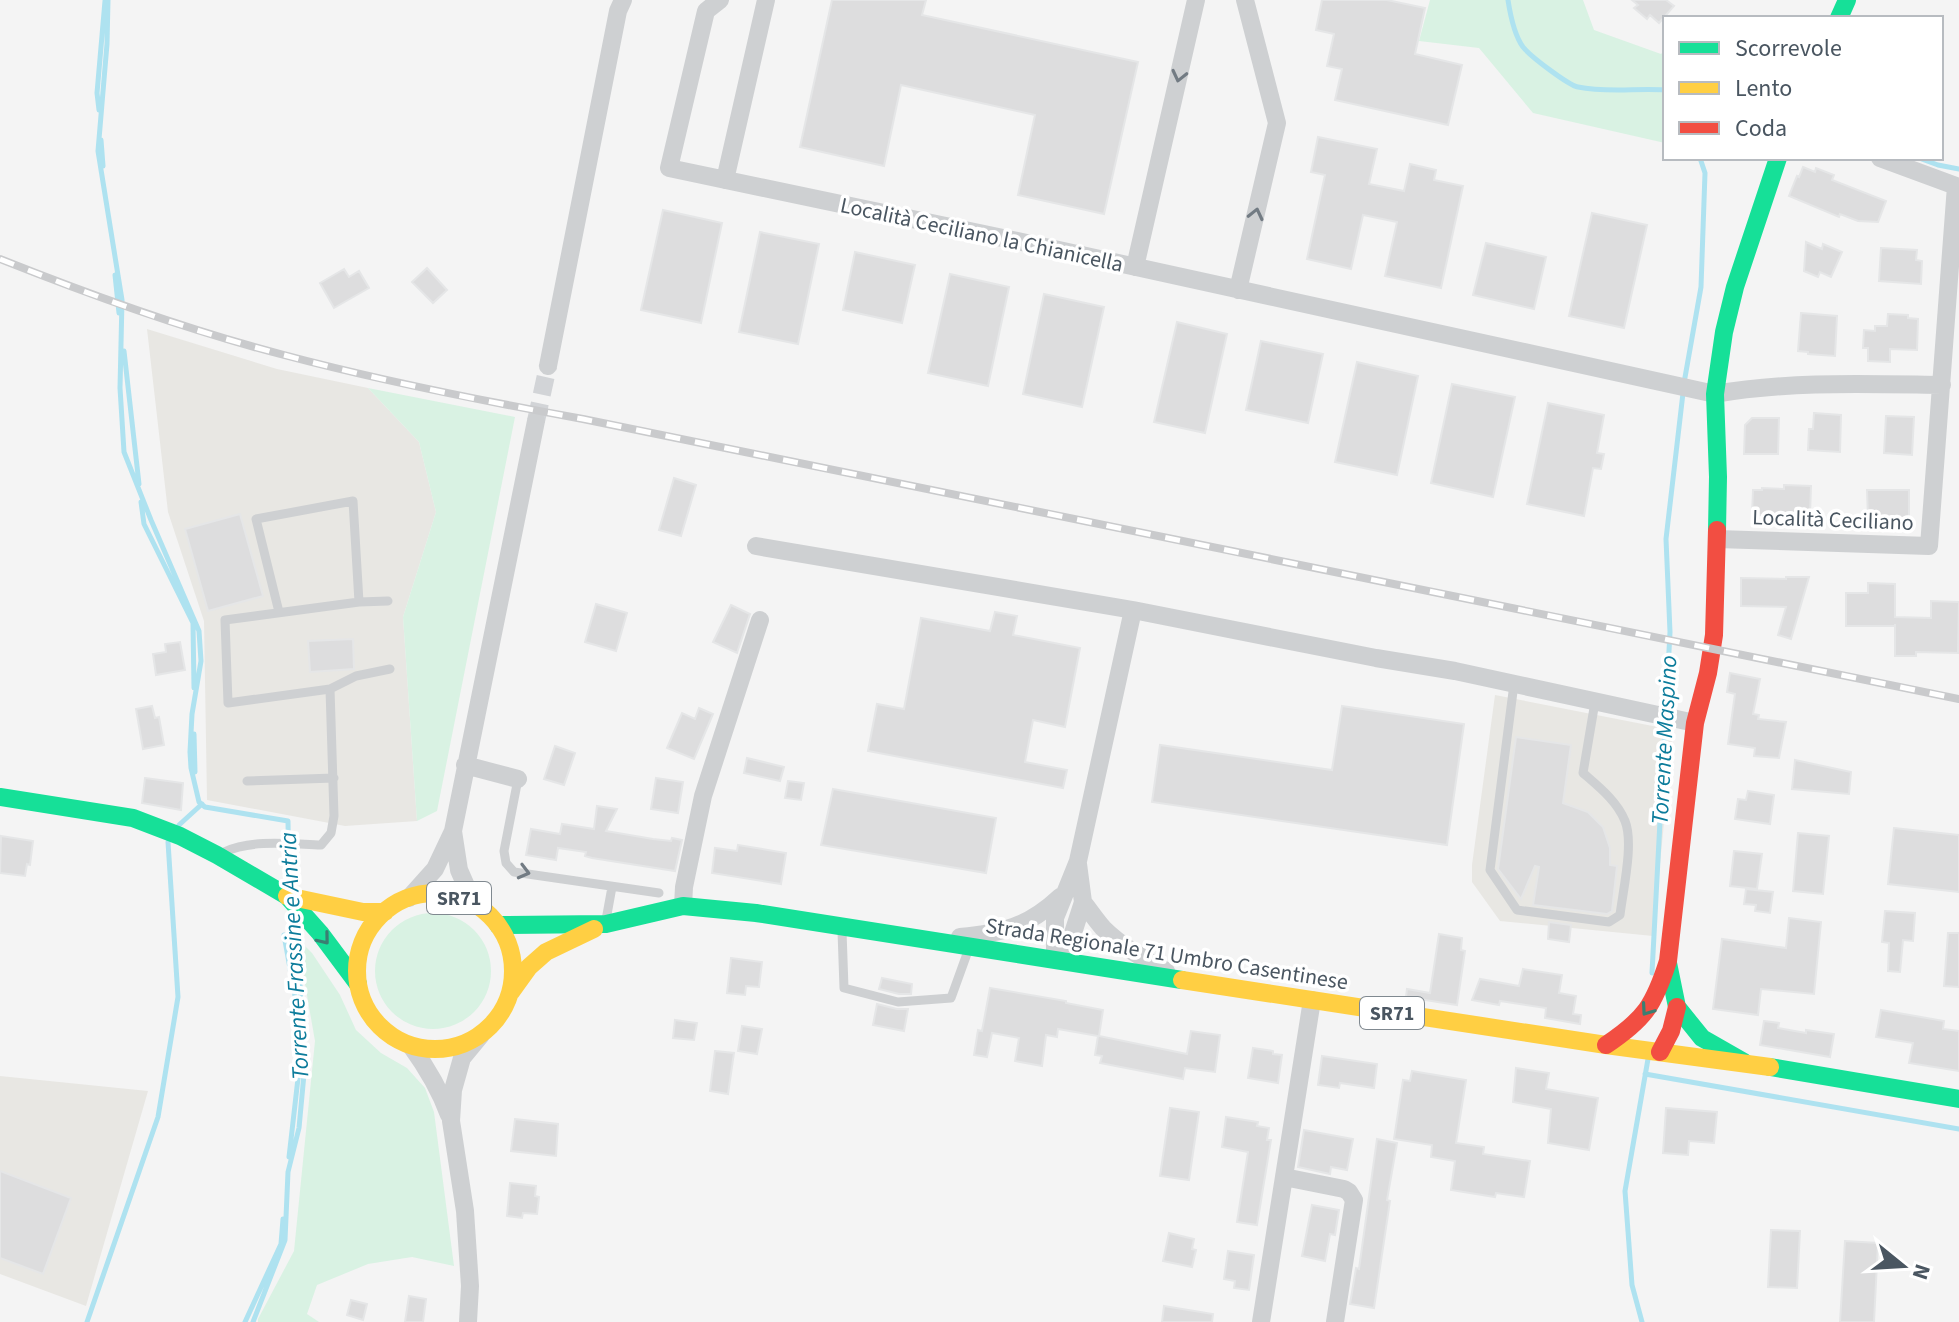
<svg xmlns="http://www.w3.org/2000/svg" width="1959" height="1322" font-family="'Source Sans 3',sans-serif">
	<rect width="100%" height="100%" fill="#f4f4f4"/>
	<path fill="#e8e7e3" d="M147,329l130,40 91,19 51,54 17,70 -33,105 14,204 -72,5 -138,-26 -3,-179 -36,-109z
		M1495,695l178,35 -20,206 -153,-15 -28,-39v-17z
		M0,1076l148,15 -62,215 -86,-32z"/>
	<path fill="#d9f2e3" d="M1430,0h153l11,30 67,24 4,-4v93l-132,-30 -54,-65 -60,-7z
		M368,388l147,29 -78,394 -20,10 -14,-204 33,-105 -17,-70z
		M375 971a58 58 0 1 1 116 0a58 58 0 1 1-116 0Z
		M297,938l15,15 28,42 16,35 25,23 26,15 18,20 9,24 20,154 -42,-9 -44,7 -51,21 -10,29 12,8h-61v-3l36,-68 21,-210z"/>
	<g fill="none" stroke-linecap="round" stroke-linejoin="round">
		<path stroke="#aee2f0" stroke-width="5" d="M108,0l-1,44 -9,107 24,149 -2,88 4,64 27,68 48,111 2,30 -9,53 -2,38 1,16 8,34 6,5 83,14 1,65
			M1508,0c2,13 7,36 15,47 7,9 45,38 55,40 28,6 59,1 87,3
			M99,110l-2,-17 8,-92
			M101,140l2,26
			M1919,158l19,7 21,4
			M115,275l4,38
			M124,351l15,133
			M1684,383l17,-96 4,-114 -5,-15
			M141,502l3,22 49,99 1,65
			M194,734l1,38
			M179,825l23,-21
			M284,935l15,83
			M1652,973l18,-341 -4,-93 17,-146
			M1645,1074l314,55
			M289,1157l12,-105
			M87,1322l71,-205 20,-120 -10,-155
			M245,1322l36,-78 2,-25
			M253,1322l32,-82 3,-68 11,-44 5,-54 -5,-113 -8,-45
			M1642,1322l-10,-37 -7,-94 23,-132"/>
	</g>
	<path fill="#ddddde" stroke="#e5e6e7" stroke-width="2" d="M832,0h94l-4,15 216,47 -34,152 -86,-19 17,-80 -134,-30 -17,81 -84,-19z
		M1322,0h65l38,8 -10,46 47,11 -14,60 -113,-25 7,-31 -15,-3 7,-32 -18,-4z
		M1632,0h34l8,6 -15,17 -9,-8 -3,4 -13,-11 4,-3z
		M1318,137l59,12 -8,35 35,7 6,-27 26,6 -2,10 29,6 -22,102 -56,-12 12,-54 -34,-7 -12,54 -44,-10 18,-84 -14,-3z
		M1803,167l12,5 1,-4 18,7 -2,5 54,21 -8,21 -20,-1 -18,-7 -1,3 -50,-21 8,-20 2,1z
		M663,210l59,13 -21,100 -60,-13z
		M1592,213l55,12 -23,103 -55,-12z
		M760,232l59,12 -21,100 -59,-12z
		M1806,242l16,7 1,-5 19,8 -11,25 -11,-5 -2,5 -14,-6z
		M1486,243l60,14 -12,52 -61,-14z
		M1881,248l36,2 -1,10 6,1 -1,23 -42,-3z
		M855,252l60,13 -13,58 -59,-13z
		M427,268l20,22 -14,13 -21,-21z
		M344,269l5,8 10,-6 10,17 -35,20 -14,-25z
		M950,274l59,13 -21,99 -60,-13z
		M1044,294l60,13 -22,100 -59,-13z
		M1801,313l36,3 -2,40 -27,-2v-2l-10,-1z
		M1888,314l20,1v3l10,1 -1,31 -27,-1v13l-22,-1v-13h-5l1,-18 11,1v-5h12z
		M1177,322l50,12 -22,99 -51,-11z
		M1261,341l62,13 -15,69 -62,-13z
		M1357,362l61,14 -21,99 -62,-13z
		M1452,384l63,13 -22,100 -62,-14z
		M1548,403l56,12 -7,38 7,1 -3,15 -8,-1 -9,48 -57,-12z
		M1814,413l27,2 -1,37 -32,-2 1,-21h4z
		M1886,416l28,1 -2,38 -28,-2z
		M1752,418h27l-1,36h-34l1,-29z
		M674,478l22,7 -15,51 -22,-6z
		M1784,485l27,1 -1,29h-58l1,-25h9v-2l22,1z
		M1867,490h42v28h-41z
		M240,514l23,82 -55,15 -23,-82z
		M1786,577h23l-18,62 -13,-4 8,-28 -45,-1v-28l45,1z
		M1868,583l27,1v33l36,1v-17l28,1 -1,51 -42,-1v4h-21v-32v2h-49v-33h22z
		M596,604l31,9 -11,38 -31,-9z
		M731,605l19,9 -13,39 -24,-11z
		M995,612l22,4 -4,19 67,13 -15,79 -32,-7 -8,42 42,8 -4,18 -195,-37 9,-47 27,5 17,-91 69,13z
		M353,639l1,30 -44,3 -2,-31z
		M180,642l5,28 -29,5 -3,-21 13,-2 -1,-8z
		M1730,673l30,6 -7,35 6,1 -1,4 28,3 -7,36 -25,-2 1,-8 -27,-4 7,-50 -8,-2z
		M152,706l3,12 4,-1 5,28 -21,4 -7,-40z
		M1342,706l122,18 -17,121 -295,-43 8,-57 172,25z
		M699,708l14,6 -19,45 -27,-11 15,-35 13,6z
		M1516,737l55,8 -8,58 25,9 15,15 7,21v17l7,1 -5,45 -5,3 -74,-9 6,-38 -4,-1 -14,33 -23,-30z
		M555,746l20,7 -11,32 -20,-6z
		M747,758l37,9 -4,14 -36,-8z
		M1795,760l56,12 -2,22 -57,-5z
		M145,778l38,5 -2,27 -39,-7z
		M656,778l27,4 -5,31 -27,-4z
		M788,781l16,2 -3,17 -16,-2z
		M833,789l163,29 -10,55 -165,-28z
		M1748,791l26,4 -4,29 -35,-5 3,-20 8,1z
		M597,806l20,3 -11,22 47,8 18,2 1,-3 10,2 -7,31 -83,-13 -7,-2 1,-4 -28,-4 -2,12 -30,-5 5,-26 29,5 2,-10 32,5z
		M1894,828l65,7v57l-71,-8z
		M1798,833l31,3 -6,58 -30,-3z
		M1,836l32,5 -3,24 -3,-1 -2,12 -25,-3z
		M738,845l48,8 -5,31 -69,-11 3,-25 22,3z
		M1734,851l28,3 -5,35 -27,-3z
		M1746,889l27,3 -3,21 -15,-2 1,-6 -12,-1z
		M1885,911l30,2 -2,28 -10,-1 -3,32 -12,-1 1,-28 -7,-1z
		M1789,918l32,4 -7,72 -53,-5 -3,26 -45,-6 9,-70 64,9z
		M1549,922l22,3 -2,17 -21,-3z
		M1948,933h11v54l-15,-1z
		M1439,934l23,4 -1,12 4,1 -8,54 -51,-8 1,-8 23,4z
		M731,958l31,4 -3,25 -13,-1 -1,9 -18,-2z
		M1523,969l39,6 -3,18 17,3 -3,18 8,1 -1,9 -35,-6 1,-10 -46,-7 -1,4 -27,-5 8,-21 39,7z
		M882,978l30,6 -1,10h-12l-20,-5z
		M990,988l76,13v2l37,7 -4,26 88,18 4,-23 29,4 -5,37 -30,-4 -2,11 -83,-16 2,-7 -7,-1 3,-19 -40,-7 -1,8 -11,-2 -4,31 -27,-5 4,-23 -27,-5 -5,24 -13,-2 4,-25 4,1z
		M877,1004l20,5h11l-4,22 -31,-6z
		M1881,1010l63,11 -1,8 16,2v40l-50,-8 4,-20 -37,-6z
		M675,1020l22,3 -3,17 -21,-2z
		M1764,1021l15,2 -1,5 28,5v-3l28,4 -4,23 -70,-12z
		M742,1026l20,3 -5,25 -19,-3z
		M1253,1048l20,3v3l9,1 -4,28 -30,-5z
		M715,1051l19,2 -6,41 -18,-3z
		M1322,1056l55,8 -3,24 -34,-5 -1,5 -21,-3z
		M1516,1068l33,5 -3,16 52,9 -9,52 -41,-7 3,-34 -38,-7z
		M1412,1071l54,9 -10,63 28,4 -1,7 47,7 -6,36 -28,-4 -1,4 -44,-7 4,-29 -24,-4 1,-12 -38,-6 9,-59 7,1z
		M1170,1108l29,4 -10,68 -29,-4z
		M1666,1108l51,4 -3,31 -25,-2 -1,14 -25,-2z
		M1226,1117l32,5 -1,4 12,2 -2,12h4l-14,85 -20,-3 11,-70 -26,-5z
		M515,1119l43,5 -2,32 -45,-5z
		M1304,1130l49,9 -6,31 -16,-3 -1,7 -32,-7z
		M1377,1139l20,4 -10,57 3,1 -16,107 -24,-4 6,-36 3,1z
		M0,1171l71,27 -28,76 -43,-16z
		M510,1183l26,3 -1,10 4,1 -2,17 -14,-1 -1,5 -15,-2z
		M1312,1205l27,5 -4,25 -5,-1 -5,27 -23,-5z
		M1771,1230l29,1 -3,57 -29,-1z
		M1169,1233l25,6 -2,10 4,1 -4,17 -29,-6z
		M1845,1241l33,2 -4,79h-34z
		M1228,1251l26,4 -5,35 -15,-2 1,-7 -11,-2z
		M409,1296l17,3 -3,23h-18z
		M351,1300l16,4 -4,16 -16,-5z
		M1164,1306l49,8 -1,8h-50z"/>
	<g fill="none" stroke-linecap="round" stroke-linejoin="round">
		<path stroke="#d2d4d7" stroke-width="18" stroke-dasharray="18 9" stroke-linecap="butt" d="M536,421l12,-55"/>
		<path stroke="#ced0d2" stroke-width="9" d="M388,601l-29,1 -134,18 3,83 102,-14 26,-13 34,-7
			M279,612l-23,-93 97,-18 6,101
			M1514,684l-24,186 27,40 92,12 11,-7c3,-25 14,-72 5,-94 -8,-20 -26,-34 -42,-48l12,-71
			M518,779l-14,72 2,12 8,9 145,21
			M247,781l87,-3
			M224,852c29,-13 66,-8 97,-7l10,-12 3,-17 -4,-127
			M606,920l6,-33
			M842,931l2,57 54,14 53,-4 17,-47"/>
		<path stroke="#ced0d2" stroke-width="18" d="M720,0l-14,11 -37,157 367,77 679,149c75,-13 151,-10 227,-9
			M725,180l41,-180
			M1135,267l61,-267
			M1238,290l39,-167 -32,-123
			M548,366l70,-355 5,-11
			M1717,539l212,7 27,-360 -76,-28
			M756,546l377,64
			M465,765l53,14
			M453,831l6,39 15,34
			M409,898l26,-29 18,-38 83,-410
			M1083,902c7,9 13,18 20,26 18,18 41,31 63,43
			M683,906l1,-19 19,-91 57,-176
			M960,937c42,-4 68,-10 100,-40
			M1055,959v-41l23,-57 55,-251 243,48 79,13 240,52
			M1055,959l18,-26 10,-31 -5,-38
			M411,1046c16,22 29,44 38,69
			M1284,1177l60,12 5,3 5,8 -19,122
			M468,1322l2,-36 -5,-75 -14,-90 2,-31 9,-32 19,-23
			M1261,1322l51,-322"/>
		<path stroke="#16e098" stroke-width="18" d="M1839,18l8,-18
			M1717,530l1,-53 -3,-83 9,-62 11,-45 43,-129
			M0,797l133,21 47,18 37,19 70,41 33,37 38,51
			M498,925l108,-1 77,-18 73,7 426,67
			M1668,963l9,44 25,31 42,24
			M1770,1067l189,32"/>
		<path stroke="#ffcf43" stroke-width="18" d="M357 971a78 78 0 1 1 156 0a78 78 0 1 1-156 0Z
			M287,896l76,16h22
			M1182,980l424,65 164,22
			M511,992l18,-25 17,-15 48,-23"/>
		<path stroke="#f24e42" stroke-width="18" d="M1606,1045c39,-26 48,-40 62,-84l27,-238 13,-50 6,-38 3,-105
			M1660,1052l11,-21 6,-24"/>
		<g stroke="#c9cacc" stroke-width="8">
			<path id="rail" d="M0,259c93,37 187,71 284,96 98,26 199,46 299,64l1376,280"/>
		</g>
		<use href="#rail" stroke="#fff" stroke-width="5" stroke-dasharray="15" stroke-linecap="butt"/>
	</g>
	<defs><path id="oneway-chevron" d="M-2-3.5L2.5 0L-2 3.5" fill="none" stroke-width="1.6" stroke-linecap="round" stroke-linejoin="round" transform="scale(2)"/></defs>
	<g stroke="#727b83">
		<use href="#oneway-chevron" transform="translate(1179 76) rotate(103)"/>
		<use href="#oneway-chevron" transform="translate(1256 214) rotate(-77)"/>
		<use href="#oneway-chevron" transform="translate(524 872) rotate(15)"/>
	</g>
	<g stroke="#3a7f72">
		<use href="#oneway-chevron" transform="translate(324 939) rotate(51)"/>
		<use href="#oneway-chevron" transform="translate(1647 1010) rotate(125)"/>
	</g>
	<g text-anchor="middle" stroke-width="7" stroke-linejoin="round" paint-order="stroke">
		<g fill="#fff" stroke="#808990" stroke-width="2">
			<rect x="427" y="882" width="64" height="32" rx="6"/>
			<rect x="1360" y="997" width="64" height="32" rx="6"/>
		</g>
		<g font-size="20" font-weight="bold" fill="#4a5661">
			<text x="459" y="905">SR71</text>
			<text x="1392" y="1020">SR71</text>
		</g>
		<g font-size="22" fill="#4a5661" stroke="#fff">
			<text transform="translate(982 234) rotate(12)" y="8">Località Ceciliano la Chianicella</text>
			<text transform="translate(1833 519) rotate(2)" y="8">Località Ceciliano</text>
			<text transform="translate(1167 953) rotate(9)" y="8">Strada Regionale 71 Umbro Casentinese</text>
		</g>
		<g font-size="24" font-style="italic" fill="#0c7c9b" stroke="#fff">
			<text transform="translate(1664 740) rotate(-87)" y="8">Torrente Maspino</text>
			<text transform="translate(294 956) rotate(-93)" y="8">Torrente Frassine e Antria</text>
		</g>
	</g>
	<rect x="1663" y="16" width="280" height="144" fill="#ffffff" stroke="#b7bbc0" stroke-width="2"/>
	<rect x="1679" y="42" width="40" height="12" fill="#16e098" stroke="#b7bbc0" stroke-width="2"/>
	<text x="1735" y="56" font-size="24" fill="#4a5661">Scorrevole</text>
	<rect x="1679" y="82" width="40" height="12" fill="#ffcf43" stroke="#b7bbc0" stroke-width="2"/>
	<text x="1735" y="96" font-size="24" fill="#4a5661">Lento</text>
	<rect x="1679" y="122" width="40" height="12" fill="#f24e42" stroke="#b7bbc0" stroke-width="2"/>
	<text x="1735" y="136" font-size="24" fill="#4a5661">Coda</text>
	<g transform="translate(1903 1266) rotate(108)" stroke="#ffffff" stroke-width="6" paint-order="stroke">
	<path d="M0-6L14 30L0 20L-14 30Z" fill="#4a5661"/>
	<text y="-12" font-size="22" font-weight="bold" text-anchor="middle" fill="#4a5661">N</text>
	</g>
</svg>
